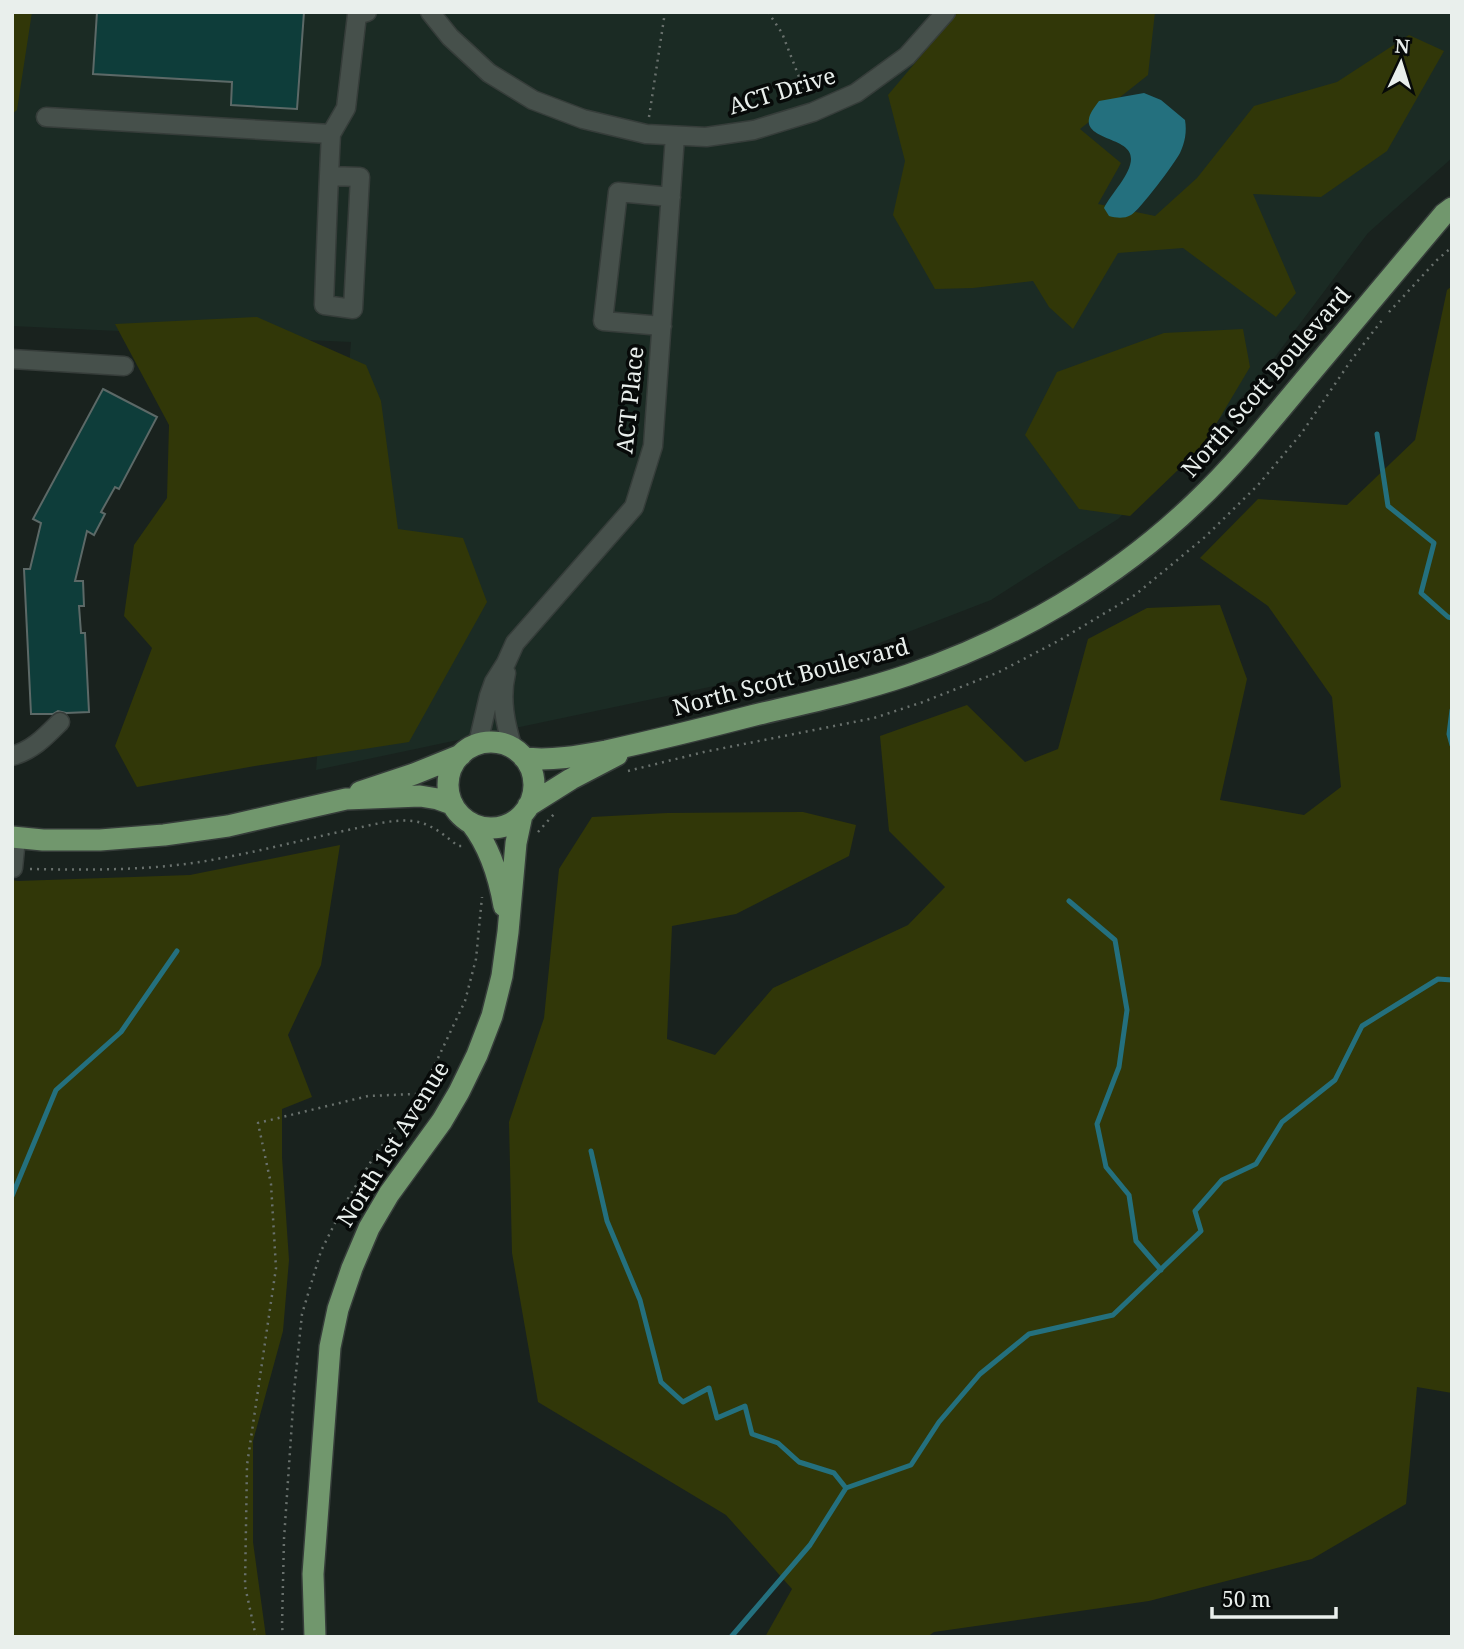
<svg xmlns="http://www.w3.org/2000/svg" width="1464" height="1649" font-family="'Noto Serif',serif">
	<rect width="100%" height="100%" fill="#19221e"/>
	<path fill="#1b2b24" d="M12,12h1440v146l-84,75 -115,153 -135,133 -127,81 -158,61 -517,109 35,-428 -339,-16z"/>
	<path fill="#313708" d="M12,12h20l-15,98 -5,4z
		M958,12h197l-7,63 -68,54 41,34 -23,41 57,12 42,-38 57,-72 83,-24 72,-47 35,16 -57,100 -66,46 -68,-3 43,99 -20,24 -93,-69 -65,5 -45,76 -24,-22 -16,-26 -60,7 -38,1 -42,-74 12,-54 -17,-66z
		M1452,286v1107l-35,-6 -11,117 -94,55 -163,42 -215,31 -7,5h-162l27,-48 -66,-74 -188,-113 -26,-149 -3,-131 35,-104 15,-149 33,-52 75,-4 136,-1 53,13 -7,31 -113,58 -64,12 -5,113 48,16 58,-67 135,-63 37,-38 -56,-56 -9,-95 87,-31 58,57 33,-13 30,-110 59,-31 73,-3 27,74 -27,121 84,15 37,-28 -9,-90 -64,-91 -68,-48 58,-59 89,6 68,-65 32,-150z
		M257,317l109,48 15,36 17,128 65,9 24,64 -78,140 -154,24 -118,21 -22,-41 37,-98 -28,-32 10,-71 33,-47 2,-73 -54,-101z
		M1243,329l7,38 -47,79 -73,70 -51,-7 -54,-74 32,-63 107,-39z
		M340,845l-19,120 -33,70 24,62 -30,12v48l7,103 -6,71 -30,110v101l13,95h-254v-757l6,1 172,-6z"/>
	<path fill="#24707e" d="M1144,93l17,7 24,20c2,12 0,22 -5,33 -5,10 -41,58 -49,62 -7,4 -15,3 -22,1l-5,-8c7,-14 27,-34 27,-49 1,-23 -51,-18 -41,-44 2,-5 6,-10 9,-14z"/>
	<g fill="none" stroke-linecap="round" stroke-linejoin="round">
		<path stroke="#24707e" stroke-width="5" d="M1377,434l11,72 46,37 -13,50 27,24 4,1
			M1452,710l-3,24 3,11
			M1069,901l46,39 12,70 -8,57 -22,57 9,43 23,28 7,46 25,29
			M591,1151l16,70 33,79 21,82 22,20 26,-14 8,30 28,-12 7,28 26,9 21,19 35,11 12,15
			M12,1196l44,-106 65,-58 56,-81
			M731,1637l79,-92 36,-57 65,-23 28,-43 41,-48 49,-40 84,-19 88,-84 -6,-20 27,-31 34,-16 26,-42 53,-42 27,-54 76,-47 14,1"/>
	</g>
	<path fill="#0e3d3a" stroke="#5c6967" stroke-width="2" d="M97,12h207l-7,97 -66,-4 1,-23 -139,-8z
		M103,389l54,28 -38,72 -4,-2 -14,25 4,2 -11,21 -7,-4 -12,50h8l1,25h-5l2,27h4l4,79 -23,1 -8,-2 -5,3h-22l-7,-145h6l11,-46 -8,-4z"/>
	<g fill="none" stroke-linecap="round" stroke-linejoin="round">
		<g stroke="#363d3a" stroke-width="21">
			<path id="minor" d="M430,12l20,25 39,36 44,27 50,19 63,15 60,3 48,-7 59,-18 43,-19 51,-37 39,-44
				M46,117l285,17 15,-26 11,-93 10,-3
				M329,176l31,1 -7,132 -29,-4c2,-57 4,-114 7,-171
				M662,326l-59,-5 15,-129 53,5
				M12,359l112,7
				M506,673c-6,26 -1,50 7,76
				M475,746l4,-7 10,-43 5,-14 12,-19 9,-20 119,-136 19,-61 22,-310
				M12,756c21,-6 33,-19 48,-34
				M13,868l3,-30"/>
		</g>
		<g stroke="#363d3a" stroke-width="24">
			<path id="major" d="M448 785a43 43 0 1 1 86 0a43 43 0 1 1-86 0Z
				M524,758c28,3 55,-2 82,-7 50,-11 99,-23 149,-36 51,-12 103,-23 153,-40 106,-36 207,-95 288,-173 41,-39 76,-83 112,-126 46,-54 91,-108 136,-162l8,-6
				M360,792l54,-18 47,-19
				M528,806l43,-27 46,-24
				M471,823c18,23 28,54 33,83
				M12,837l31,3h57l64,-5 64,-9 118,-27 74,-3 18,3 14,5
				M315,1637l-2,-63 17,-227 8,-38 14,-41 17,-40 20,-34 53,-73 17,-29 18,-37 15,-39 10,-40 6,-44 8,-89 6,-28"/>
		</g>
		<path stroke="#69716d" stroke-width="2.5" stroke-dasharray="2 5" stroke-linecap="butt" d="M768,12l14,21 24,62
			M649,117l16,-105
			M1389,312l48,-52 15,-13
			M628,771l76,-19 170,-34 49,-16 76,-30 61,-32 75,-45 70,-58 53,-52 43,-51 51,-75 31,-40
			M538,832l16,-18
			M30,869c65,1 128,2 192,-11 44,-8 87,-20 131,-29 19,-4 39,-10 59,-8 19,2 32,14 46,25h7
			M256,1637l-11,-51 2,-121 29,-197 -5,-84 -13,-61 110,-27 70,-3
			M283,1637l-1,-12 2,-86 10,-147 8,-78 19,-63 23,-46 31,-50 46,-61 44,-93 11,-42 6,-62"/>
		<use href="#minor" stroke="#46504b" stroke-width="18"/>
		<use href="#major" stroke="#71976d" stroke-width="21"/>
	</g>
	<g text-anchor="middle" stroke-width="7" stroke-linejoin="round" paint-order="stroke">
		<g font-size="23" fill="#e9efec" stroke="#070a09">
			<text transform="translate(782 91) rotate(-17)" y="8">ACT Drive</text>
			<text transform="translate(1266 382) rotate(-49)" y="8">North Scott Boulevard</text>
			<text transform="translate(630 400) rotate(-84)" y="8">ACT Place</text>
			<text transform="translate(791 677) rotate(-15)" y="8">North Scott Boulevard</text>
			<text transform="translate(393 1144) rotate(-58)" y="8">North 1st Avenue</text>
		</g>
	</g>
	<rect width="1464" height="1649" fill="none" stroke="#e9efec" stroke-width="28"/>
	<g transform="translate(1401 63) rotate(4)" stroke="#070a09" stroke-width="5" paint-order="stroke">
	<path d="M0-5L12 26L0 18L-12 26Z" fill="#e9efec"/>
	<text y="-10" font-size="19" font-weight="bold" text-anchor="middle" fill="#e9efec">N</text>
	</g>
	<path d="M1212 1607v10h124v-10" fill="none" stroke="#e9efec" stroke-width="3.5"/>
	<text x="1222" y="1607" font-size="21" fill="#e9efec" stroke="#070a09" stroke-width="5" paint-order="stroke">50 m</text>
</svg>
